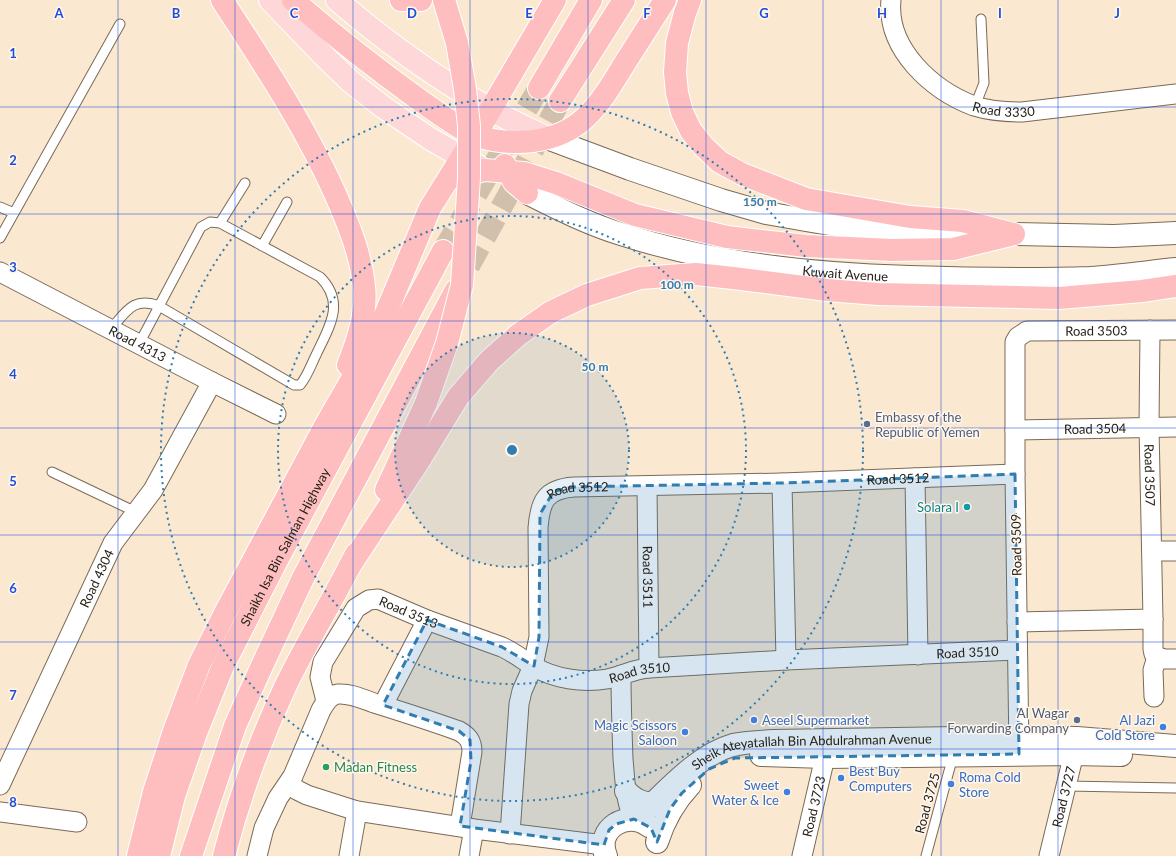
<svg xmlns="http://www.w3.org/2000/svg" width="1176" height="856" font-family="Lato,sans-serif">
	<rect width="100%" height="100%" fill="#fbe8d1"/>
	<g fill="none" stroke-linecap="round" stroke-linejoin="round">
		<path stroke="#d1c0ac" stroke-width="22" stroke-dasharray="22 11" stroke-linecap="butt" d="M443,251l96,-163
			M469,266l91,-165"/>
		<g stroke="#7a6a56" stroke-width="11">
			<path id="lane" d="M975,106l9,-23 -3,-64
				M0,207l14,6
				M220,223l25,-40
				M0,238l120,-214
				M262,246l25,-44
				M111,329c15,-17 22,-33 48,-23l135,79h6c7,-8 11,-20 16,-30 13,-28 30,-52 4,-78l-100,-54 -10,-1 -9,5 -62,117
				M52,472l84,40
				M1066,786l110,2
				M926,856l27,-100"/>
		</g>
		<g stroke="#7a6a56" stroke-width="21">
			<g id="street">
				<path id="s1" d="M891,0c-5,49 41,90 83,106 16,5 32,6 48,6l154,-18"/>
				<path id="s2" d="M0,272l212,110 64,32"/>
				<path id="s3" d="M1150,330l-1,97 4,192v30l1,5 3,3"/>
				<path id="s4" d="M1015,430l161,-3"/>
				<path d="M915,478l3,177"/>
				<path d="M782,483l4,177"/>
				<path id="s5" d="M647,486l2,182"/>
				<path d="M1152,551h24"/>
				<path d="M1017,622l136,-3"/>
				<path d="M1157,657l8,2h11"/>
				<path d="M621,675c0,28 1,56 2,84 2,20 2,42 11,60"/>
				<path d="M1154,697l-1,-27 4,-13"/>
				<path id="s6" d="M326,701l-6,-24 3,-15 33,-54 13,-8 9,-1 49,21 75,27c11,5 20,12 31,19 21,13 50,17 74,13 15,-3 27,-10 42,-11l137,-8 231,-10"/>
				<path d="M383,705l44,-85"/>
				<path id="s7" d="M1019,751l-4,-277v-132l3,-5 9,-6 149,-1"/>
				<path d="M289,783l8,7 10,5 50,16 117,18 130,16"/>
				<path id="s8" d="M0,785l113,-242 40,-53 59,-108"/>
				<path d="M0,812l77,10"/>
				<path id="s9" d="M510,834l9,-130 3,-13 11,-25 6,-29 -1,-109c2,-26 7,-39 36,-41l208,-4 233,-9"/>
				<path d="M257,856l7,-28 14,-30 15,-22 28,-66c4,-7 8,-15 17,-16 12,-1 25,5 36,9 29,9 57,18 85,28 9,5 13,10 13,21l-12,74"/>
				<path d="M349,856l8,-45"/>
				<path d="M469,856l5,-27"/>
				<path id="s10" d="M802,856l23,-99"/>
				<path id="s11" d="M1049,856l28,-115"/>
			</g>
		</g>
		<g stroke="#7a6a56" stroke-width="24">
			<g id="secondary">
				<path d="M547,138l83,31 91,31 45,13 40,7 41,7 167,7 100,2 62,-3"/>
				<path id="s12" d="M527,193c30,15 61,31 94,41 93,30 191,40 289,43 60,2 120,3 180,1 29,-2 57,-6 86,-9"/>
				<path d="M761,755l64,2 248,-3 48,1"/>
				<path d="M626,791c9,9 15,12 27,13"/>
				<path id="s13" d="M637,819c27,-25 60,-64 96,-74 13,-3 27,-3 40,-4l246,-4 58,1 99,8"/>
				<path d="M657,842c7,-22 17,-40 33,-57"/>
				<path d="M606,856c-11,-27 21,-47 43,-30"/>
			</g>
		</g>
		<g stroke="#fff" stroke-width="24">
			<path id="primary" d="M270,0l54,56 27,26 32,25 49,33 46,26
				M337,0c45,39 101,79 153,109 18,11 38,19 57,29"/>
		</g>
		<g stroke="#fff" stroke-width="24">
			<g id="highway">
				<path d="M222,0c43,66 87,132 118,205 11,26 21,52 24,81 3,27 -6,54 -16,79"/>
				<path d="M293,0c40,35 82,68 125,99 14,10 28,20 43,29 5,3 10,7 16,8 36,11 80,8 108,-18 16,-15 27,-34 38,-52 14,-22 28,-44 42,-66"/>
				<path d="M401,0h20"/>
				<path d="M690,0l-5,13 -8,30 -2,29 2,21 5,19 9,19 13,16 16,15 22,12 64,25 104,18 53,4 50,13"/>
				<path d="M539,88l52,-88"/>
				<path d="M560,101l64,-101"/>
				<path d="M505,165l9,17 13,11"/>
				<path d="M450,178l35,-8 39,3 32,10 79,32 92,22 79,9 86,4 61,-1 61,-15"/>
				<path d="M386,490l40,-87"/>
				<path d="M349,567l68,-103 41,-67 31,-36 29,-26 33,-23 36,-17 53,-17 56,-4 37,4 94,12 51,4 181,4 83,-7 34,-5"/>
				<path d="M138,856l16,-64 20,-61 25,-66 26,-52 100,-187 50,-87 55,-131 45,-72 80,-136"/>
				<path id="s14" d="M159,856l15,-60 22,-63 27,-67 53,-104 167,-311"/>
				<path d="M191,856l44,-130 25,-56 43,-92 153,-288"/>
				<path d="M224,856c15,-58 36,-116 62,-171 22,-45 48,-87 70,-131"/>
			</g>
		</g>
		<use href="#lane" stroke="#fff" stroke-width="9"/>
		<use href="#street" stroke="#fff" stroke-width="19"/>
		<use href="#secondary" stroke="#fff" stroke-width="22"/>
		<use href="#primary" stroke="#fed8d9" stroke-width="22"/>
		<use href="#highway" stroke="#febec0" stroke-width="22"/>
		<g stroke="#fff" stroke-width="24" stroke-linecap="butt">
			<path id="highway-bridge" d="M426,403l21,-60 15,-58 7,-107v-52l-4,-37 -8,-46 -13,-43"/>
		</g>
		<use href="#highway-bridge" stroke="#febec0" stroke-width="22"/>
	</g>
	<path fill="#317db0" fill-opacity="0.2" stroke="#317db0" stroke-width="3" stroke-dasharray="8 5" stroke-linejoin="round" d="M1015,474l4,280 -284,4 -26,11 -27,24 -12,16 -13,33 -6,-14 -17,-9 -18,5 -7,6 -5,15 -144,-19 11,-65 -1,-21 -11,-9 -76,-26 44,-85 75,27 32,19 5,-29 1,-123 14,-23 20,-4 208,-4z"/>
	<path fill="none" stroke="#1d4ed8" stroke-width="1" stroke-opacity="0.55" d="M118,0v856M235,0v856M353,0v856M470,0v856M588,0v856M706,0v856M823,0v856M941,0v856M1058,0v856M0,107h1176M0,214h1176M0,321h1176M0,428h1176M0,535h1176M0,642h1176M0,749h1176"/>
	<circle cx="512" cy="450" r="117" fill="#317db0" fill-opacity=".12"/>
	<g fill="none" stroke="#317db0" stroke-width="2" stroke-dasharray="2 4">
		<circle cx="512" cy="450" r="117"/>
		<circle cx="512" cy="450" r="234"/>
		<circle cx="512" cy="450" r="351"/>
	</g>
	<g fill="#5c6f8a" stroke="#fff7ee" stroke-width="1.5">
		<circle cx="867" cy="424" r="4"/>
		<circle cx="1077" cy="720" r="4"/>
	</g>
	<circle fill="#0f9aa8" stroke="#fff7ee" stroke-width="1.5" cx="967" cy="507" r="4"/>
	<g fill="#3f7fe0" stroke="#fff7ee" stroke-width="1.5">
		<circle cx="754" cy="720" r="4"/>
		<circle cx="1163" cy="727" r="4"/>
		<circle cx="685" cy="732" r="4"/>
		<circle cx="841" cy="778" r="4"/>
		<circle cx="951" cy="784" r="4"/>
		<circle cx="787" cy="792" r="4"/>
	</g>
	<circle fill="#2e9e5b" stroke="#fff7ee" stroke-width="1.5" cx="326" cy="767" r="4"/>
	<g text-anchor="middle" stroke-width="3" stroke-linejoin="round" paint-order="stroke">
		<g font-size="13" fill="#272118" stroke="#fff7ee">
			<text dy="5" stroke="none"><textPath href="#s1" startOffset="174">Road 3330</textPath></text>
			<text dy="5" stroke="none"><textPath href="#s12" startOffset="331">Kuwait Avenue</textPath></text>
			<text dy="5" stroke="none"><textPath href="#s7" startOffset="495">Road 3503</textPath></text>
			<text dy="5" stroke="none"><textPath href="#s2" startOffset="155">Road 4313</textPath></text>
			<text dy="5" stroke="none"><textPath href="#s4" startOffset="80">Road 3504</textPath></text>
			<text dy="5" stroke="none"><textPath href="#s3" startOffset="145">Road 3507</textPath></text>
			<text dy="5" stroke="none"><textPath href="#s9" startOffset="696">Road 3512</textPath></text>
			<text dy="5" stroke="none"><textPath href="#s9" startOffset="375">Road 3512</textPath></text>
			<text transform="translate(1016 545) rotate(-91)" y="5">Road 3509</text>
			<text dy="5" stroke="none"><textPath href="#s14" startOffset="335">Shaikh Isa Bin Salman Highway</textPath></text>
			<text dy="5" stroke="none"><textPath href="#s5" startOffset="91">Road 3511</textPath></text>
			<text dy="5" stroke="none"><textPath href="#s8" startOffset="228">Road 4304</textPath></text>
			<text dy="5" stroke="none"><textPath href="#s6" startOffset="161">Road 3513</textPath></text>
			<text dy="5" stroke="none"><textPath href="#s6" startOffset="736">Road 3510</textPath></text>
			<text dy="5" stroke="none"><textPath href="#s6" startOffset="407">Road 3510</textPath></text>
			<text dy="5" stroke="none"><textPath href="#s13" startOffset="199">Sheik Ateyatallah Bin Abdulrahman Avenue</textPath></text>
			<text dy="5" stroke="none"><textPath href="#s11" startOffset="61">Road 3727</textPath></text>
			<text transform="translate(927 803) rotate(-75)" y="5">Road 3725</text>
			<text dy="5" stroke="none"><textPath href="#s10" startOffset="51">Road 3723</textPath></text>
		</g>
		<g font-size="13" fill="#4e5e75" stroke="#fff7ee" text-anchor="start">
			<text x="875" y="422">Embassy of the<tspan x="875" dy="15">Republic of Yemen</tspan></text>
			<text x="1069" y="718" text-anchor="end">Al Wagar<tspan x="1069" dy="15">Forwarding Company</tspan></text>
		</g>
		<g font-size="13" fill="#0d838f" stroke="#fff7ee" text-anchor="end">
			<text x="959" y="512">Solara I</text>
		</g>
		<g font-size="13" fill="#366cbe" stroke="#fff7ee" text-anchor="start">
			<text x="762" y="725">Aseel Supermarket</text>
			<text x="1155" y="725" text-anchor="end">Al Jazi<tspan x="1155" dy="15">Cold Store</tspan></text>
			<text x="677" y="730" text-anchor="end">Magic Scissors<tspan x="677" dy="15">Saloon</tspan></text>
			<text x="849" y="776">Best Buy<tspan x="849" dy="15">Computers</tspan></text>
			<text x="959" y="782">Roma Cold<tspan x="959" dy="15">Store</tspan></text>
			<text x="779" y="790" text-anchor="end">Sweet<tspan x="779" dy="15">Water &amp; Ice</tspan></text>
		</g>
		<g font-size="13" fill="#27864d" stroke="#fff7ee" text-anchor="start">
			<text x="334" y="772">Madan Fitness</text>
		</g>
	</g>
	<g font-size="13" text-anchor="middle" font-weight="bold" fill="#1d4ed8" stroke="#fff7ee" stroke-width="3" stroke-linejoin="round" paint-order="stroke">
		<text x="59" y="18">A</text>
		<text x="176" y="18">B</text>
		<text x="294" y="18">C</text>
		<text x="412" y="18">D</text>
		<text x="529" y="18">E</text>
		<text x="647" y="18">F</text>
		<text x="764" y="18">G</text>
		<text x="882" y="18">H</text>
		<text x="1000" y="18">I</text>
		<text x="1117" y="18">J</text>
		<text x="13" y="58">1</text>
		<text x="13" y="165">2</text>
		<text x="13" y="272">3</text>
		<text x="13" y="379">4</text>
		<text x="13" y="486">5</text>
		<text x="13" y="593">6</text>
		<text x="13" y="700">7</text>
		<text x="13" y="807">8</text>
	</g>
	<circle cx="512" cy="450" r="6" fill="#317db0" stroke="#fff7ee" stroke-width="2"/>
	<g font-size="12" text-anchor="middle" font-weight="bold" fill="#317db0" stroke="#fff7ee" stroke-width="3" stroke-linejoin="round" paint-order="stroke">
		<text x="760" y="206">150 m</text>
		<text x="677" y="289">100 m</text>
		<text x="595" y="371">50 m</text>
	</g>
</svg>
